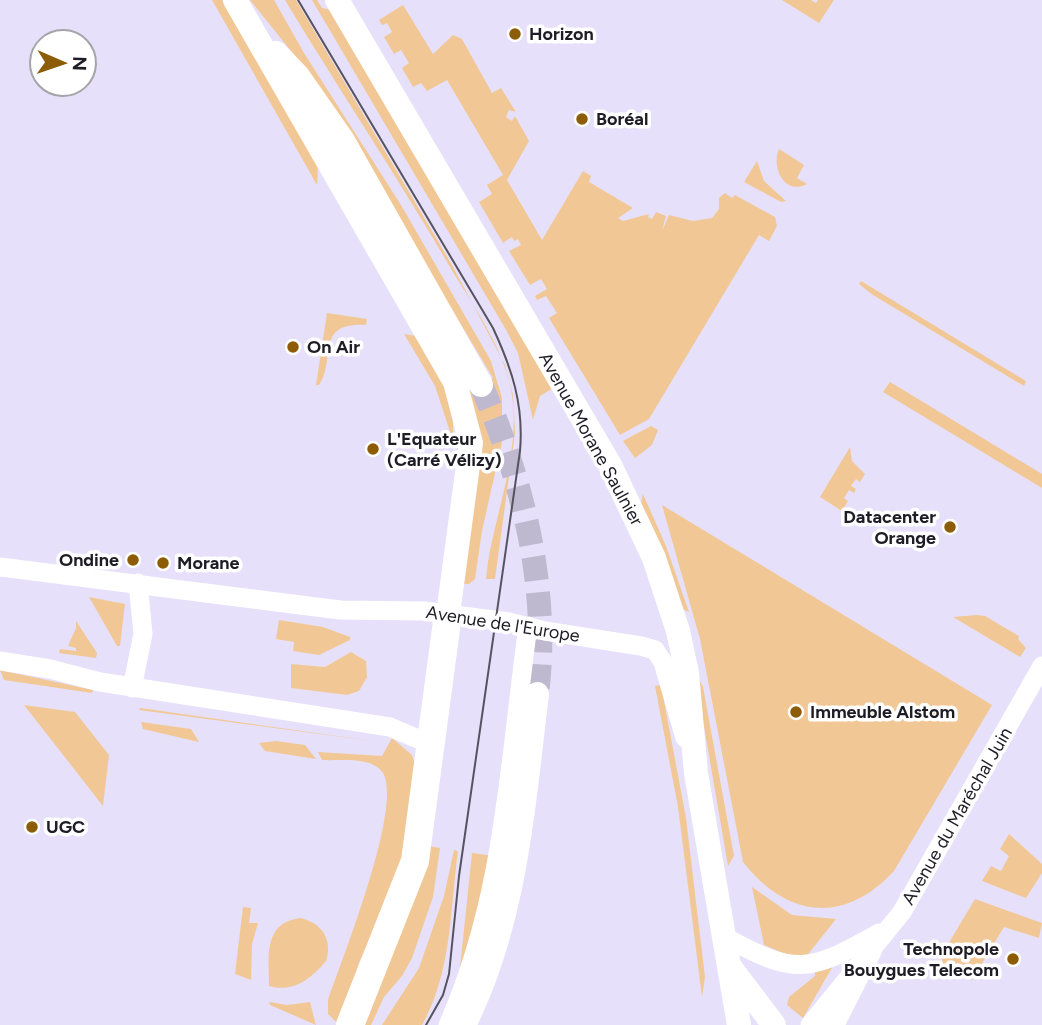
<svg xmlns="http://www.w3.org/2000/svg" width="1042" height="1025" font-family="Figtree,sans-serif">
	<rect width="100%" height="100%" fill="#e7e0fa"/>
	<path fill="#f1c895" d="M212,0h10l93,157 3,9 -1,19z
		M250,0h24l30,53 97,152 90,156 11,37v44l-20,89 -7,48 -6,5h-5l3,-193 26,-13 -177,-296z
		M285,0h11l156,265 53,100 8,30 2,38 -20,146h-9l2,-17c9,-55 32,-109 24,-167 -7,-47 -41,-92 -65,-133 -52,-89 -109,-174 -162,-262z
		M312,0h5l5,8 10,2 223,377 -15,9 -7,24 -15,-67 -13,-25z
		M782,0h29l5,3 2,-3h16l-15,23z
		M403,5l30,49 20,-19 9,4 30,54 9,-5 15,24 -7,-2 -3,7 6,4 3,-5 14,25 -22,39 35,60 41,-69 8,5 -2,6 44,26 -15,10 5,3 26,-7 -1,3 4,2 4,-7 10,4 -4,15 7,-16 24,6 19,-3 7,-9v-11l6,-5 7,5 3,-3 40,22 2,9 -8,15 -10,-6 -110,184 -29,16 -71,-117 8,-5 -11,-17 -9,4 -2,-4 12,-7 -6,-10 -11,6 -21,-34 12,-6 -3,-6 -4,2 -2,-4 -9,6 -24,-41 13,-8 -5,-9 16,-10 -56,-95 -20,11 -6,-8 -8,4 -11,-19 7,-5 -8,-13 -7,4 -10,-17 8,-5 -5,-9 -5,2 -3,-5z
		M779,149l25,16 -7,13 10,6c-23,12 -36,-17 -28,-35z
		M757,161l7,20 22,20 -5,1 -37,-20z
		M861,281l165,100 -2,5 -151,-91 -14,-11z
		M327,313l40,6 -1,6c-53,-3 -29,36 -47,60h-3z
		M404,334l13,2c26,44 38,52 36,105l-18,-55z
		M890,382l152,92v14l-159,-96z
		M651,426l7,4 -6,15 -17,13 -12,-17z
		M850,447l2,14 13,13 -5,8 -4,-3 -5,7 5,3 -2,4 -5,-3 -5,8 4,3 -6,10 -22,-14z
		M643,494l23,52 23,66 -7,-3 -41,-106z
		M662,505l330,200 -98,166c-50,54 -107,47 -151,-9l-43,-223z
		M89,597l36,7 -5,42h-3z
		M977,615l8,1 34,20 -1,3 8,9 -6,9 -67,-40z
		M279,620l44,7 27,10v3l-31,15 -26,-4 1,-9 -18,-3z
		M76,621l21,32 -1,5 -37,-5 1,-4 16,2v-3l-8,-2 8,-18z
		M351,652l15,9 1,16 -8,14 -12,4 -56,-7v-24l34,3z
		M0,670l93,20 -1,3 -88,-13z
		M699,679l4,8 31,169 -6,10 -32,-186z
		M661,685l25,133 19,159 -3,20 -24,-190 -23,-121z
		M24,705l51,7 34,43 -6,51z
		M140,708l240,34 -241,-32z
		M141,722l50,7 8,13 -56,-13z
		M392,738l20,17 5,15 -9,71 -16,52 -33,70 -20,62 -11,-11v-14c14,-41 75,-193 55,-227 -11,-17 -43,-12 -61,-13l-4,-8 64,4z
		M276,741l29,4 11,14 -51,-8 -6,-8z
		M1009,834l33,30v9l-16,25 -44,-17 9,-15 10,5 8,-15 -9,-7z
		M428,846l12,2 -7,49 -21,61 -10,18 -18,21 -13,28h-12z
		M454,850l4,1c-8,59 -6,121 -36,174h-40l37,-57 25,-72z
		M472,853l22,3 -4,25 -30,87z
		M752,887l40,28 44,4 -31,39 -22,-5 -19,-8z
		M975,899l67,24 -3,15 -35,-11 -32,53 -28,-11 -3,-13z
		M243,907l8,1 -2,15h9l-6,21 -1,36 -16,-6z
		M300,918c22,5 33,21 26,43 -15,18 -33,32 -57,25 0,-30 -6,-63 31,-68z
		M833,966l-30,52 -16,-13 2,-8 26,-21v-4z
		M269,1002l18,3 23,-3 6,23 -46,-20z"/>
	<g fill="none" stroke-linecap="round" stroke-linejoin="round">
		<path stroke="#bfb9cf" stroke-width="24" stroke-dasharray="24 12" stroke-linecap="butt" d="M481,385c42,95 69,205 56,309"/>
		<path stroke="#fff" stroke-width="19" d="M0,567l340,43 84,1 85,11 36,9 96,15 14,4 8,12 22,76
			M0,661l50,8 50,13 290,45 42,18
			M132,688l11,-54 -5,-51
			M723,936c73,40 85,37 156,-3
			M448,1025c57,-128 61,-262 80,-399
			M810,1025l92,-113 140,-246"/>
		<path stroke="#fff" stroke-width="24" d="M235,0l220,382 16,61 -23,171
			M337,0l273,465 44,93 24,73 9,42 9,100 43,252
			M276,53l22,23 44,63 139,246
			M730,967l44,58
			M464,1025c52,-103 59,-219 73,-331
			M832,1025l38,-75"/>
		<path stroke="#fff" stroke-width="28" d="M350,1025l65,-164 33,-247"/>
		<path stroke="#565360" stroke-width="2" d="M298,0l195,328c19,41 31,77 27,123l-61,425 -10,98 -6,21 -17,30"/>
	</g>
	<g fill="#8d5c07" stroke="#fff" stroke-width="2.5">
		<circle cx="515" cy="34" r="7"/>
		<circle cx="582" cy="119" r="7"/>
		<circle cx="293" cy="347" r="7"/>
		<circle cx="373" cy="449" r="7"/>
		<circle cx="950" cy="527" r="7"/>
		<circle cx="133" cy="560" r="7"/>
		<circle cx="163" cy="563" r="7"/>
		<circle cx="796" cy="712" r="7"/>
		<circle cx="32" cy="827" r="7"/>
		<circle cx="1013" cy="959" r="7"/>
	</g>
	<g text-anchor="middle" stroke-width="7" stroke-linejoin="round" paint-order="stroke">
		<g font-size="18" font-weight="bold" fill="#1e1c25" stroke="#fff" text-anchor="start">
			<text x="529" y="40">Horizon</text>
			<text x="596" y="125">Boréal</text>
			<text x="307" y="353">On Air</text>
			<text x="387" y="445">L'Equateur<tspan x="387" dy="21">(Carré Vélizy)</tspan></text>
			<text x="936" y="523" text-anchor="end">Datacenter<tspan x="936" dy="21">Orange</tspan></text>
			<text x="119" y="566" text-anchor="end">Ondine</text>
			<text x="177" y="569">Morane</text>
			<text x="810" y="718">Immeuble Alstom</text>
			<text x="46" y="833">UGC</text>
			<text x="999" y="955" text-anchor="end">Technopole<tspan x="999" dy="21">Bouygues Telecom</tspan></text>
		</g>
		<g font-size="18" fill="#1e1c25" stroke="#fff">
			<text transform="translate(591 439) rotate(61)" y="6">Avenue Morane Saulnier</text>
			<text transform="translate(503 624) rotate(9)" y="6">Avenue de l'Europe</text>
			<text transform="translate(957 816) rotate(-60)" y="6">Avenue du Maréchal Juin</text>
		</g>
	</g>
	<g transform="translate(63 63) rotate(92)"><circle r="33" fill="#ffffff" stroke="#a5a4a8" stroke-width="2"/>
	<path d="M0-5L12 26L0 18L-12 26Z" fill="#8d5c07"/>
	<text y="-10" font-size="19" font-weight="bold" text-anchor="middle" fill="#1e1c25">N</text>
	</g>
</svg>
